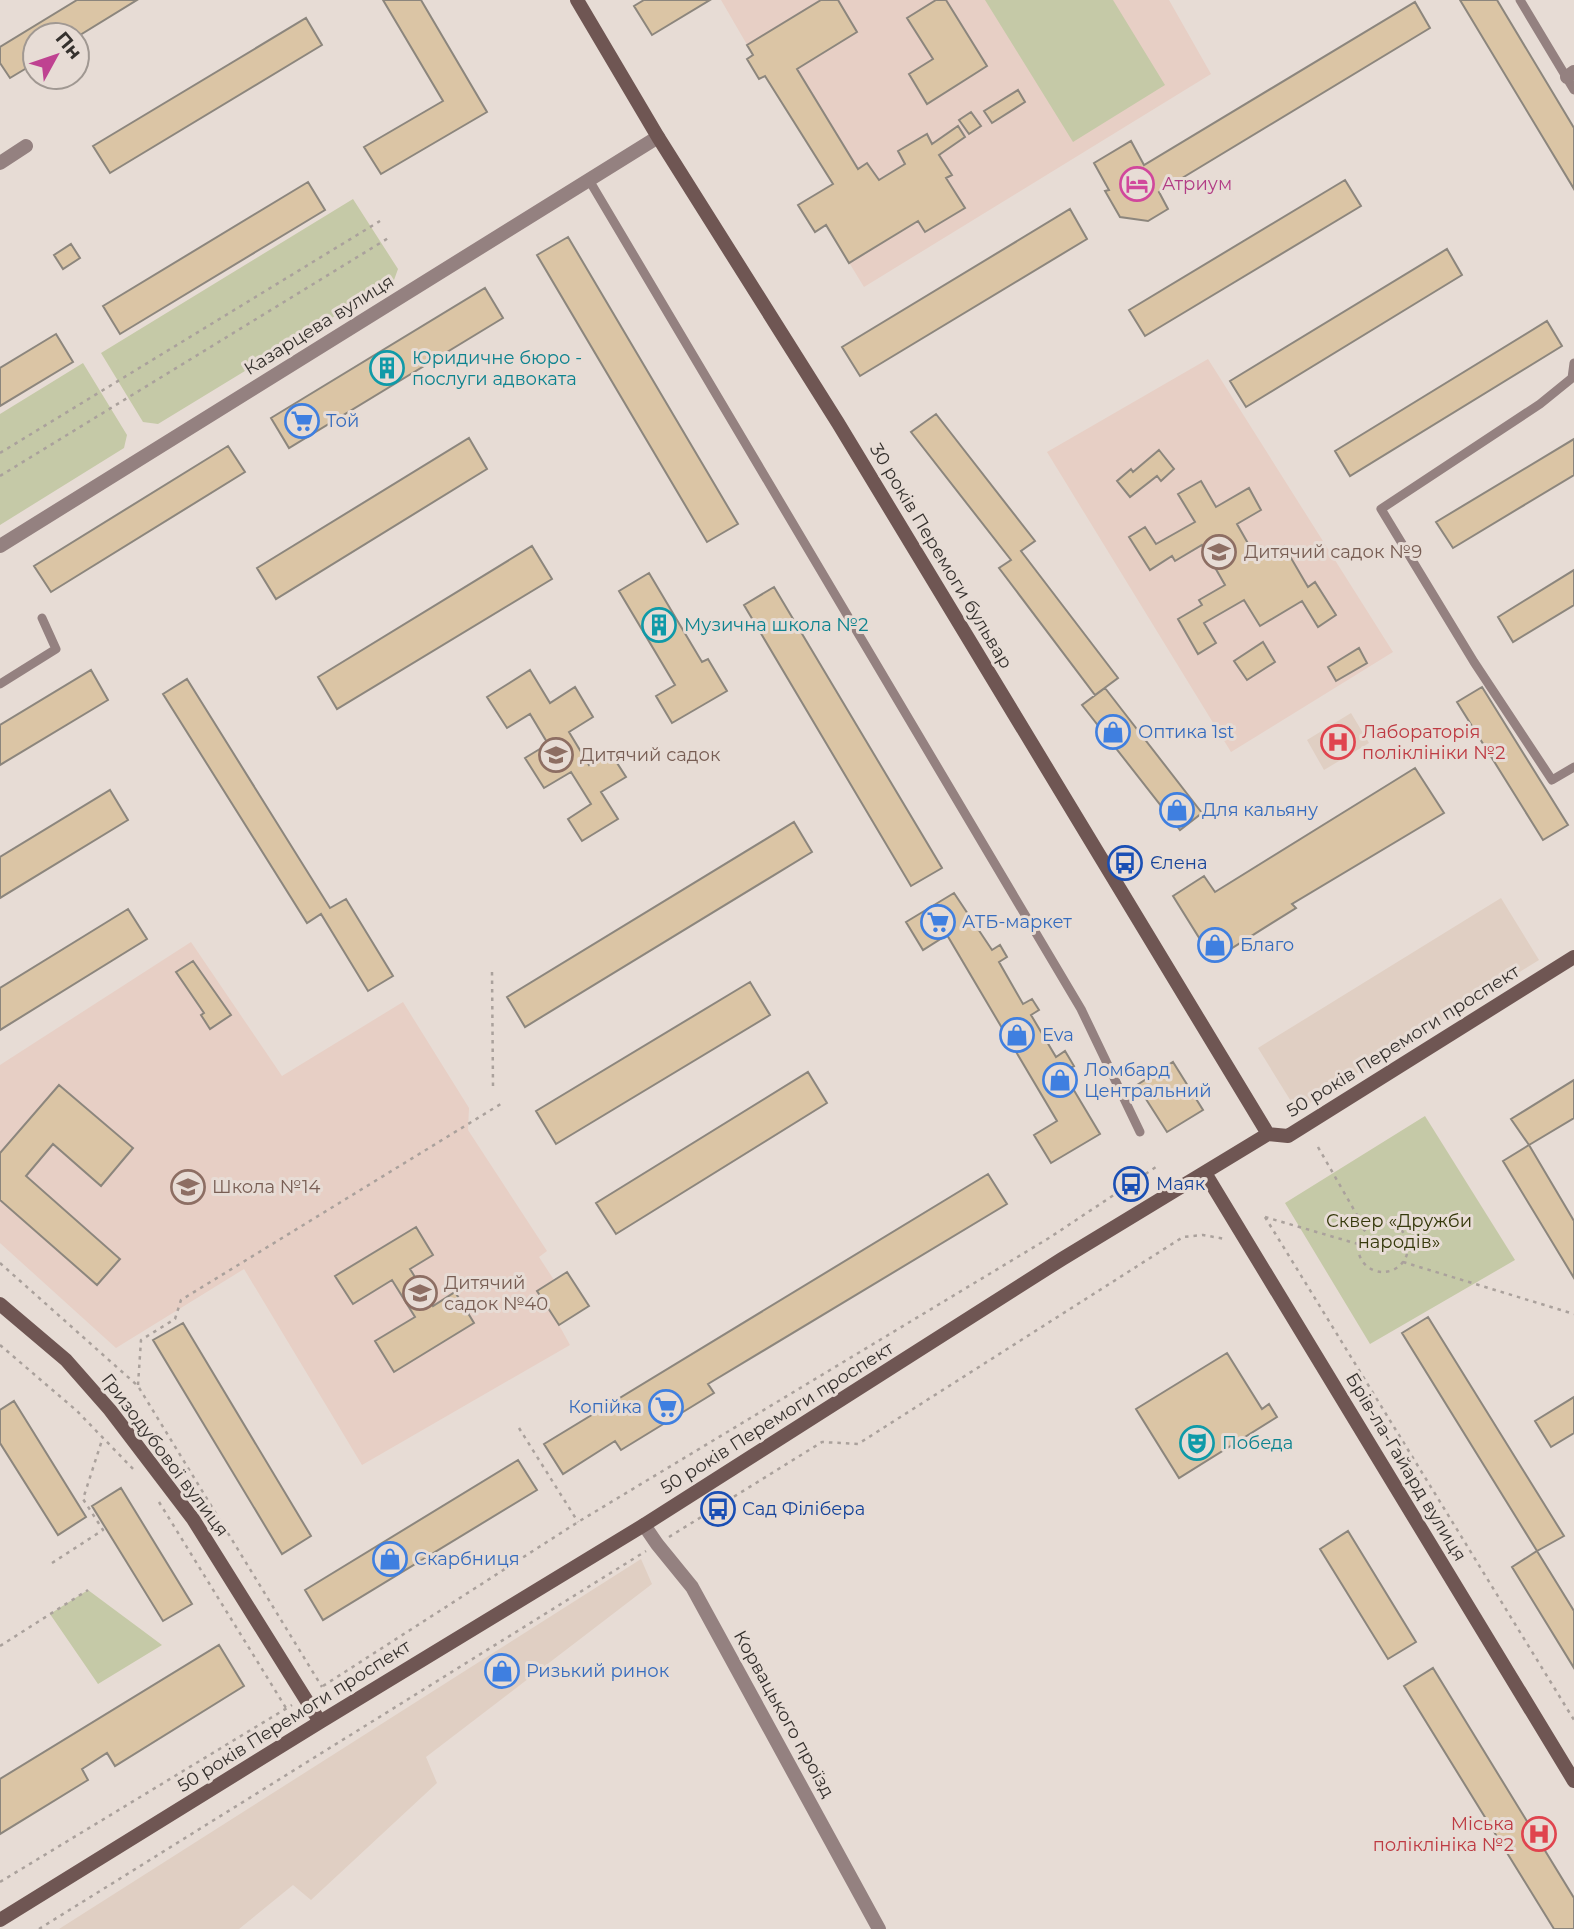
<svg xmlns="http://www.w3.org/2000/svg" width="1574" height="1929" font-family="Montserrat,sans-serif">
	<rect width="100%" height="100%" fill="#e7dcd5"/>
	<path fill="#e0cfc3" d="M1351,713l18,30 -45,27 -17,-30z
		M1501,898l38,62 -242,151 -39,-63z
		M641,1559l11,25 -226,173 11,26 -126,117 -18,-15 -54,44h-180z"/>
	<path fill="#e7cfc5" d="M721,0h448l42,74 -347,213 -38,-62 -11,7 -17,-27 44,-27 -12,-21 -10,7 -55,-88 -6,3 -12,-20 6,-4z
		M1208,359l185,293 -162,100 -184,-300z
		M191,942l91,134 121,-74 66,106 -1,22 79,121 -8,6 15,23 13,-8 22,34 -30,19 11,20 -208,120 -118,-196 -128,79 -116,-105v-178z"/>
	<path fill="#c5c9a7" d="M985,0h128l52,85 -92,57z
		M353,199l45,70 -4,11 -236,144 -15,-2 -42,-69z
		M83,363l44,72 -3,13 -124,77v-111z
		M1425,1116l90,144 -145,84 -85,-141z
		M88,1590l74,55 -64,39 -48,-70z"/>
	<path fill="#dbc5a5" stroke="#8c867d" stroke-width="2" d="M77,0h60l-57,35h-45v28l-25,15 -10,-15v-16z
		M383,0h38l66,112 -106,62 -17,-27 79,-46z
		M644,0h66l-58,35 -18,-29z
		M821,0h17l19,32 -60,37 61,100 9,-6 12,17 26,-16 -7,-13 29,-17 5,10 26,-18 7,11 -26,18 13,20 -6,3 19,30 -40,24 -7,-11 -69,42 -23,-38 -11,7 -17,-27 35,-21 -68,-108 -6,3 -12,-20 6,-4 -6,-10z
		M936,0h10l41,66 -60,38 -18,-30 24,-15 -26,-41z
		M1460,0h37l77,128v61z
		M1415,2l15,26 -271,164 9,17 -20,12 -28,-4 -15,-26 4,-1 -15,-27 37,-22 13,24z
		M306,18l16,27 -212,128 -17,-27z
		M1018,90l7,12 -33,21 -8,-12z
		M971,112l10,14 -12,8 -10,-14z
		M1345,180l16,26 -216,130 -16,-26z
		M308,182l17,28 -205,124 -17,-28z
		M1070,209l17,30 -227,137 -18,-29z
		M568,237l170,287 -31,18 -170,-287z
		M71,244l9,14 -17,11 -9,-14z
		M1447,249l15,26 -216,132 -16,-26z
		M485,288l18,30 -214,130 -18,-30z
		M1547,321l15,25 -212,130 -15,-25z
		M56,334l17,28 -73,44v-38z
		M936,414l99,127 -14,10 97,127 -23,17 -96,-127 12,-8 -100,-128z
		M469,438l18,31 -211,130 -19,-31z
		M1574,439v36l-121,73 -17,-26z
		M228,446l17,26 -194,120 -17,-26z
		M1159,450l15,19 -13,12 -4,-5 -27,21 -13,-16 14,-12 2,3z
		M1201,481l15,26 33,-19 12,22 -24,14 21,37 26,-15 24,41 7,-5 21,33 -18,12 -16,-26 -42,25 -16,-26 -40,23 12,20 -18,11 -20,-35 24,-14 -3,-5 26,-15 -23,-40 -27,16 -3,-5 -22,14 -21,-33 16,-10 11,17 39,-22 -17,-28z
		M532,546l20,33 -215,130 -19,-32z
		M1574,570v35l-61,37 -15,-25z
		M649,573l53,89 6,-3 19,32 -55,32 -16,-27 19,-11 -56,-94z
		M774,587l168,281 -31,18 -167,-281z
		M1263,642l12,20 -28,18 -13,-19z
		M1359,648l8,15 -31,18 -8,-14z
		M91,670l17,30 -108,65v-40z
		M530,670l20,33 25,-16 18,30 -24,15 20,33 21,-13 16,25 -25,15 17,27 -36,22 -14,-22 23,-15 -20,-32 -27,16 -19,-30 23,-14 -18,-30 -23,14 -20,-31z
		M187,679l143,229 16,-9 47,77 -25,15 -47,-77 -14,9 -144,-229z
		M1482,687l86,138 -25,15 -86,-138z
		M1105,688l97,125 -22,17 -98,-125z
		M1415,768l29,45 -152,91 4,4 -83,52 -40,-64 31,-20 11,16z
		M110,790l18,30 -128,78v-41z
		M794,822l18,30 -287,175 -18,-30z
		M954,893l38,57 8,-5 7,12 -8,5 24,42 9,-5 7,11 -8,5 25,42 9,-6 9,15 -11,6 37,62 -49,29 -17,-28 23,-14 -110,-186 -24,15 -17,-28z
		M128,909l19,30 -147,91v-42z
		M193,961l38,54 -21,14 -9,-14 3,-2 -28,-41z
		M750,982l20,33 -214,129 -20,-33z
		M1173,1062l30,48 -36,22 -30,-47z
		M808,1072l19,31 -211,131 -20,-31z
		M1574,1080v38l-45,27 -18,-26z
		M59,1085l74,63 -32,38 -48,-42 -27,32 94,83 -23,26 -97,-85v-47z
		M1529,1145l45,76v57l-71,-117z
		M988,1174l19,30 -299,180 6,9 -93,57 -6,-9 -52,33 -19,-30z
		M416,1227l17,28 -23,14 23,37 22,-14 19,31 -80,49 -19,-31 40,-24 -23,-37 -39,24 -18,-28z
		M567,1272l22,34 -30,19 -22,-34z
		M1428,1317l136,219 -27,15 -135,-218z
		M183,1323l128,213 -29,18 -129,-214z
		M1227,1353l35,56 7,-5 8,13 -98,61 -43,-69z
		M1574,1397v36l-23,14 -16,-26z
		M14,1401l72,116 -28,18 -58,-92v-33z
		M518,1460l19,30 -214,130 -18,-30z
		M121,1488l71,116 -29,17 -71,-115z
		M1348,1531l68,111 -28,17 -68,-110z
		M1537,1551l37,60v57l-62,-101z
		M219,1645l25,41 -129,80 -8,-13 -25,16 6,11 -88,54v-55z
		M1433,1668l141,230v31h-20l-150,-243z"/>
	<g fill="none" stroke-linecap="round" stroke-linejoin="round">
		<path stroke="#aaa19c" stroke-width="2.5" stroke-dasharray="3.5 5" stroke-linecap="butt" d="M0,453l380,-232
			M0,476l390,-239
			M492,972l1,114
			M1318,1147l47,82
			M1265,1217l309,503
			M1265,1217l93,27
			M1358 1247a25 25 0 1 1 50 0a25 25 0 1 1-50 0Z
			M1403,1262l171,52
			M0,1263l138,123 184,301
			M0,1345l77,66 59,61
			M138,1385l3,-45 34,-21 6,-19 323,-198
			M519,1428l59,94
			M159,1502l127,206
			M669,1537l153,-95 36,2 325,-207 20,-2 22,4
			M52,1563l51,-33 -20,-31 20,-62
			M0,1646l88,-56
			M323,1686l255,-164 471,-284 110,-73
			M0,1882l292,-177
			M39,1929l607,-378"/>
		<path stroke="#948180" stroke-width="9" d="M1520,0l54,90
			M589,180l492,829 59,123
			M1574,363l-2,15 -32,26 -159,105 93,153 78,118 22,-13
			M0,684l56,-35 -14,-31"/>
		<path stroke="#948180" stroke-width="14" d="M1567,77l7,-5
			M0,163l26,-17
			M0,546l658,-409
			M644,1525l13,19 35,43 187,342"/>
		<path stroke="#6f5653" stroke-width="14" d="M577,0l81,137 180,286 430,711
			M1205,1173l369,608
			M0,1304l66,56 44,50 83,109 127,203
			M0,1920l320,-198 324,-197 418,-266 206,-125 20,2 286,-179"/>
	</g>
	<defs>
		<g id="hotel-ring" transform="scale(1.75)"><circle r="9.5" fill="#e7dcd5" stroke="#d1479c" stroke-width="1.5"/><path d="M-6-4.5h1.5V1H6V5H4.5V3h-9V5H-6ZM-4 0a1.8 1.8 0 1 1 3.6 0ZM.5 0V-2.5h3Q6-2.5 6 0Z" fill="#d1479c"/></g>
		<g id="building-ring" transform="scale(1.75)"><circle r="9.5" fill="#e7dcd5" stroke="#0f9aa8" stroke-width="1.5"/><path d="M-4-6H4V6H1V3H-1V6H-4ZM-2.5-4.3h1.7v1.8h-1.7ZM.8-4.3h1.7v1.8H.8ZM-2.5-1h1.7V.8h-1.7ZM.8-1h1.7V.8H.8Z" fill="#0f9aa8"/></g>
		<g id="supermarket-ring" transform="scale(1.75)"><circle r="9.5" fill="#e7dcd5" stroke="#3f7fe0" stroke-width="1.5"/><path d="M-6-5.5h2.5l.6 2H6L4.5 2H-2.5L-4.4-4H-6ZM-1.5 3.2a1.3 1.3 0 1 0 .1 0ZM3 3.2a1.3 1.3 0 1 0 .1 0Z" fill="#3f7fe0"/></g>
		<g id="school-ring" transform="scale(1.75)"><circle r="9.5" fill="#e7dcd5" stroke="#8d6e63" stroke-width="1.5"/><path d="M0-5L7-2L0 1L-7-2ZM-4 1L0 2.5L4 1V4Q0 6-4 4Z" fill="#8d6e63"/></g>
		<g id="shop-ring" transform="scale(1.75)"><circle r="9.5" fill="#e7dcd5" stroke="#3f7fe0" stroke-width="1.5"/><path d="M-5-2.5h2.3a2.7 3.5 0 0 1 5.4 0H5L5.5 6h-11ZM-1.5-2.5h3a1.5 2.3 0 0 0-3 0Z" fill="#3f7fe0"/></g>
		<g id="hospital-ring" transform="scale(1.75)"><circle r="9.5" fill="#e7dcd5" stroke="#e0444e" stroke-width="1.5"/><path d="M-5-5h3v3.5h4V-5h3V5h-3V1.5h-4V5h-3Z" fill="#e0444e"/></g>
		<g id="bus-ring" transform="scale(1.75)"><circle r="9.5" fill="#e7dcd5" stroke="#1a4fb4" stroke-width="1.5"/><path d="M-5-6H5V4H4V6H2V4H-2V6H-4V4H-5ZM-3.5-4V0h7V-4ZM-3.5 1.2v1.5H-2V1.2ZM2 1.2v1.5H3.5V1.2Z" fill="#1a4fb4"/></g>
		<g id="theatre-ring" transform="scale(1.75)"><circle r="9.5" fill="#e7dcd5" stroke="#0f9aa8" stroke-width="1.5"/><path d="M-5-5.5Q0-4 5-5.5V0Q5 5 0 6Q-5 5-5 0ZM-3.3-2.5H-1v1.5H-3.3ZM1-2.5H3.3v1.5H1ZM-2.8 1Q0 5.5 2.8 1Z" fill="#0f9aa8"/></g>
	</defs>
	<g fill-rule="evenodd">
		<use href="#hotel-ring" x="1137" y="184"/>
		<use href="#building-ring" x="387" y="368"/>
		<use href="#supermarket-ring" x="302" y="421"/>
		<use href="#school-ring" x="1219" y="552"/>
		<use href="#building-ring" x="659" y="625"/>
		<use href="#shop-ring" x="1113" y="732"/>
		<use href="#hospital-ring" x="1338" y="742"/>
		<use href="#school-ring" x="556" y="755"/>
		<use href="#shop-ring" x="1177" y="810"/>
		<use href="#bus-ring" x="1125" y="863"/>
		<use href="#supermarket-ring" x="938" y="922"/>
		<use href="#shop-ring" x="1215" y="945"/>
		<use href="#shop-ring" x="1017" y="1035"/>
		<use href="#shop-ring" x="1060" y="1080"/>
		<use href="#bus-ring" x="1131" y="1184"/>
		<use href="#school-ring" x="188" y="1187"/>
		<use href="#school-ring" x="420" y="1293"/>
		<use href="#supermarket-ring" x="666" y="1407"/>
		<use href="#theatre-ring" x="1197" y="1443"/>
		<use href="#bus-ring" x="718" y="1509"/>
		<use href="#shop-ring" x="390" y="1559"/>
		<use href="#shop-ring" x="502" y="1671"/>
		<use href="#hospital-ring" x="1539" y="1834"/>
	</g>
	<g text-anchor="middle" stroke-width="6" stroke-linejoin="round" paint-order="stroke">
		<g font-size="18" fill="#b23c85" stroke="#e7dcd5" text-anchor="start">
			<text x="1162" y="190">Атриум</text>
		</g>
		<g font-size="18" fill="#35312e" stroke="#e7dcd5">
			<text transform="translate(319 325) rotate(-32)" y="6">Казарцева вулиця</text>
			<text transform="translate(941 556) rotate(59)" y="6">30 років Перемоги бульвар</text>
			<text transform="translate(1403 1041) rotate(-32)" y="6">50 років Перемоги проспект</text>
			<text transform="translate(777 1418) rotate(-32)" y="6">50 років Перемоги проспект</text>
			<text transform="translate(165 1455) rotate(53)" y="6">Гризодубової вулиця</text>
			<text transform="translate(1406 1467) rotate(59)" y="6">Брів-ла-Гайард вулиця</text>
			<text transform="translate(784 1714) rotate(61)" y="6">Корвацького проїзд</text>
			<text transform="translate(294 1716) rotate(-32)" y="6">50 років Перемоги проспект</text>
		</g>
		<g font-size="18" fill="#0d838f" stroke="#e7dcd5" text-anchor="start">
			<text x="412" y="364">Юридичне бюро -<tspan x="412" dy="21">послуги адвоката</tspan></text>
			<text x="684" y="631">Музична школа №2</text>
			<text x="1222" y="1449">Победа</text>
		</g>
		<g font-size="18" fill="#366cbe" stroke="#e7dcd5" text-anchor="start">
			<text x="326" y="427">Той</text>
			<text x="1138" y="738">Оптика 1st</text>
			<text x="1202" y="816">Для кальяну</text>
			<text x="962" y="928">АТБ-маркет</text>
			<text x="1240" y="951">Благо</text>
			<text x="1042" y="1041">Eva</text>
			<text x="1084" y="1076">Ломбард<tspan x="1084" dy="21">Центральний</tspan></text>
			<text x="642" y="1413" text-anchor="end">Копійка</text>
			<text x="414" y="1565">Скарбниця</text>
			<text x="526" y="1677">Ризький ринок</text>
		</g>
		<g font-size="18" fill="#785e54" stroke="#e7dcd5" text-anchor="start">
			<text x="1244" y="558">Дитячий садок №9</text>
			<text x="580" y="761">Дитячий садок</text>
			<text x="212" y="1193">Школа №14</text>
			<text x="444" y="1289">Дитячий<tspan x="444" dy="21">садок №40</tspan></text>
		</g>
		<g font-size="18" fill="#be3a42" stroke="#e7dcd5" text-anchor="start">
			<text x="1362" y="738">Лабораторія<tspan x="1362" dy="21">поліклініки №2</tspan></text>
			<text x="1514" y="1830" text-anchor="end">Міська<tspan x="1514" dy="21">поліклініка №2</tspan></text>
		</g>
		<g font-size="18" fill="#164399" stroke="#e7dcd5" text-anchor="start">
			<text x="1150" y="869">Єлена</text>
			<text x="1156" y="1190">Маяк</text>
			<text x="742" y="1515">Сад Філібера</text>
		</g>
		<g font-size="18" fill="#36390c" stroke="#e7dcd5">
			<text x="1399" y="1227">Сквер «Дружби<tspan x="1399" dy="21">народів»</tspan></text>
		</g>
	</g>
	<g transform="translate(56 56) rotate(50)"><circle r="33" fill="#e7dcd5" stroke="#a09892" stroke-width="2"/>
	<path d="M0-5L12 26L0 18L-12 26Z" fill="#bf4291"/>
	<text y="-10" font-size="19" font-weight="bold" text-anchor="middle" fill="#35312e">Пн</text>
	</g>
</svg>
